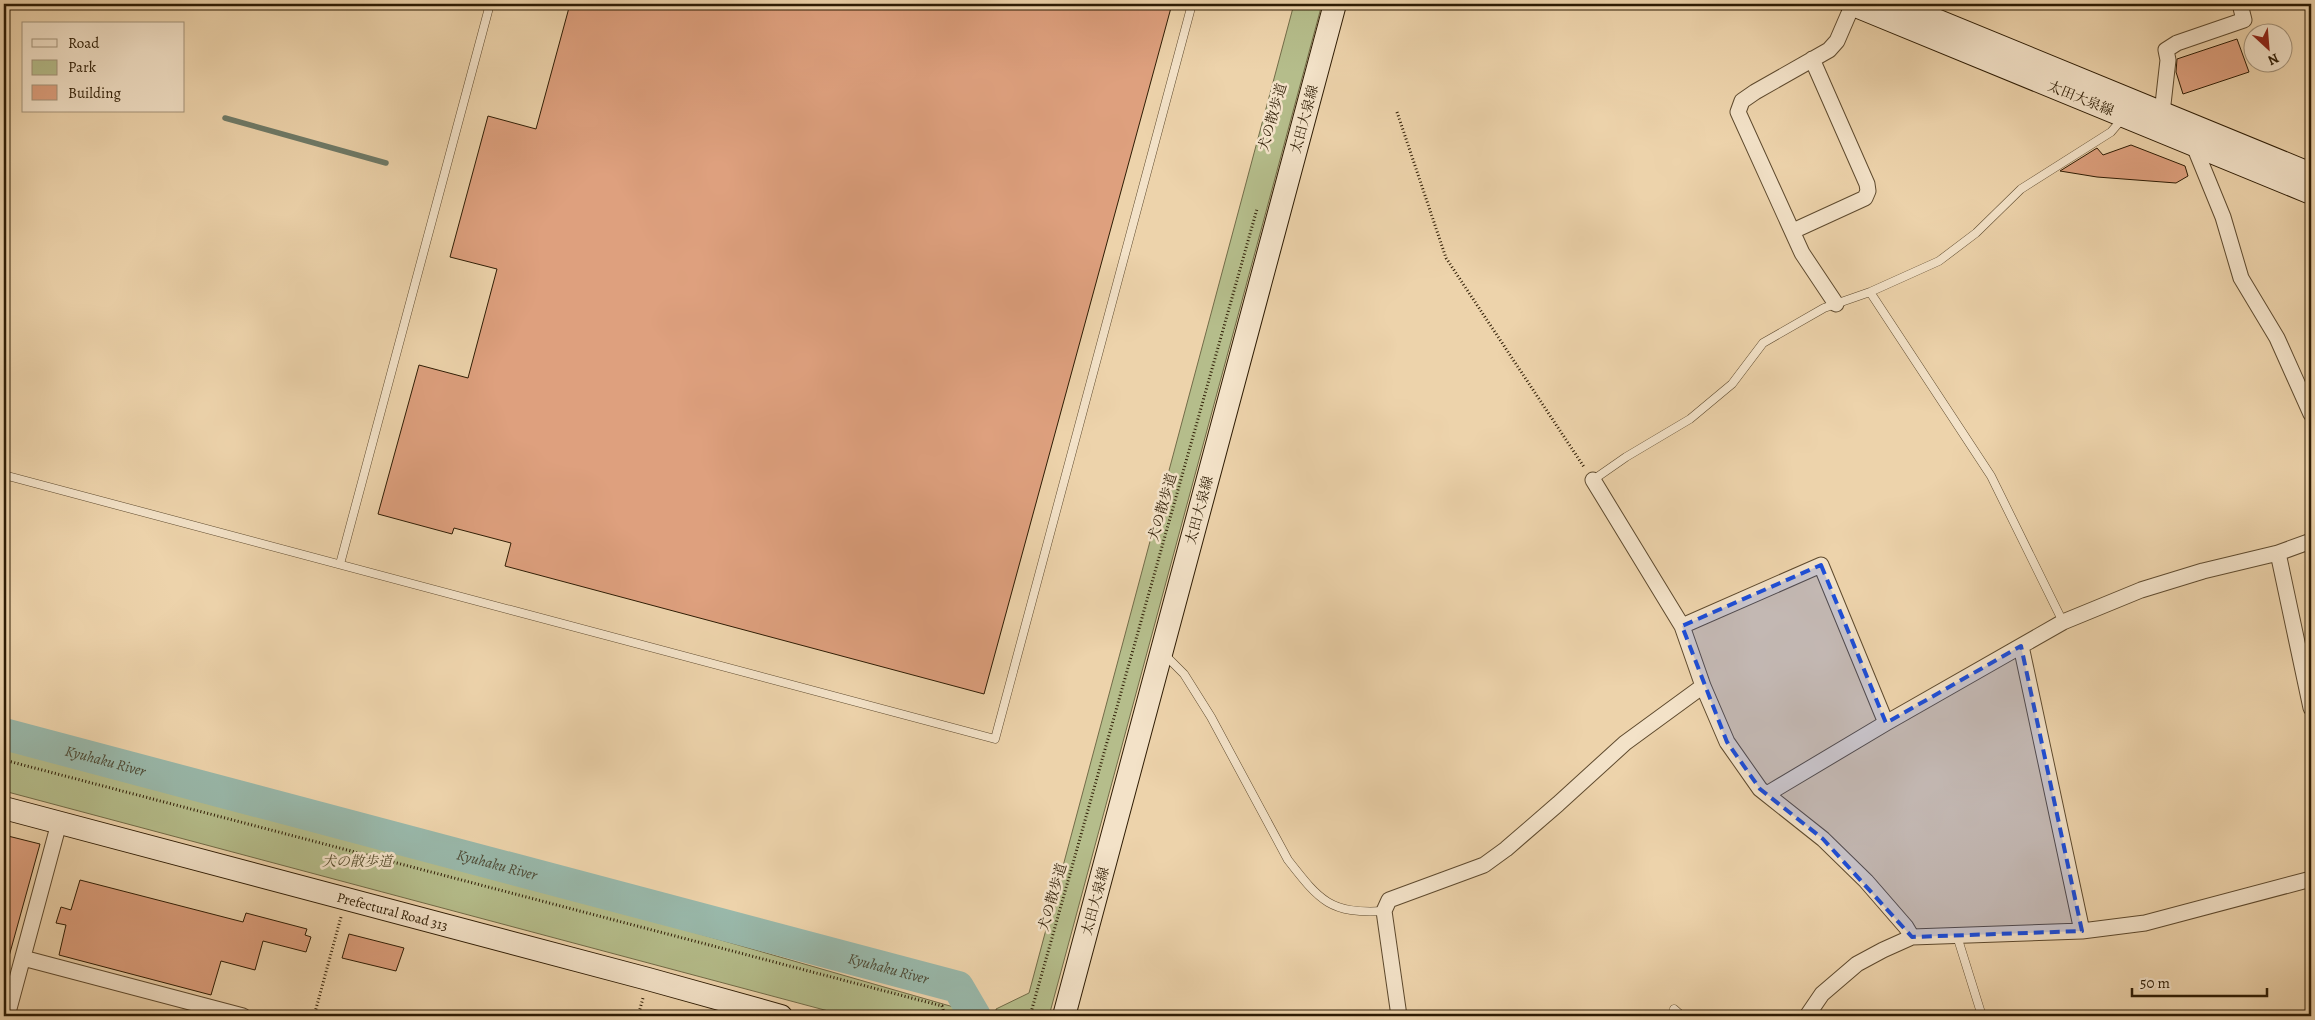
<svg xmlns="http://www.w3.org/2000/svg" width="2315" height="1020" font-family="Alegreya,'Noto Serif JP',serif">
	<rect width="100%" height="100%" fill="#edd3ab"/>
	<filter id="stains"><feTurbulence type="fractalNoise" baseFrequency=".004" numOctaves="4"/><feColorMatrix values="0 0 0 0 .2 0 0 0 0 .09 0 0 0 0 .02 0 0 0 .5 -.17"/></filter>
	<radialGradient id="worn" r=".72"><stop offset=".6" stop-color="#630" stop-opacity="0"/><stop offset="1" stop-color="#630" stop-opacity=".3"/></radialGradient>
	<path fill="#b5bd8b" stroke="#726c48" d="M1294,4h28l-273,1012h-52l-1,-7 33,-16z
		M4,744l359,93 594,171 6,8h-116l-843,-225z"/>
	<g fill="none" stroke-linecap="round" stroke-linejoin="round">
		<path stroke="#6e7a68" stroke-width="5.5" d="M225,118l161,45"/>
		<path stroke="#99b8aa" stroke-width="32" id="s1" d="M4,734l954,253 17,29"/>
	</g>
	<path fill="#dea07e" stroke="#2e1c04" d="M570,4h602l-188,690 -479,-128 6,-23 -57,-15 -2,6 -74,-20 41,-149 49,13 29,-109 -47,-12 38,-141 48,13z
		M2237,39l12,33 -66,22 -7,-22 1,-13z
		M2131,145l54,21 3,10 -12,7 -79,-6 -37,-6 37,-23 6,7z
		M4,835l36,9 -32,116 -4,-1z
		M80,880l163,42 3,-9 61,16 -2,6 6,2 -5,15 -43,-11 -8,29 -34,-9 -10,34 -152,-40 7,-30 -10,-2 5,-16 10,3z
		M349,934l55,14 -8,23 -54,-13z"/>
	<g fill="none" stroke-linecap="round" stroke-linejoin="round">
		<g stroke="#5e4a2e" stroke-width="9">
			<path id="service" d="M1870,292l121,184 72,146
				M4,475l991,264 197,-735
				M1593,480l33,-23 64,-38 42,-35 31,-41 61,-35 46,-16 69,-31 37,-28 45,-44 90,-57 12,-14
				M340,564l150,-560
				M1164,654l20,20 27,43 77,143c32,41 42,54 96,51
				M1957,936l25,80
				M1674,1009l8,7"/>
		</g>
		<g stroke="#5e4a2e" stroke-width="17">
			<path id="minor" d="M2165,120l-3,-7 6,-53 -2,-10 11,-7 67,-23 -4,-16
				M2194,146l29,71 18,61 36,60 34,76
				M1793,231l72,-33 3,-7 -1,-7 -55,-125
				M1836,304l-34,-51 -64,-141 4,-11 13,-9 74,-42 8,-9 16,-37
				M1593,480l89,146 21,60 24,56 33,47 63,50 43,42 40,46 6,10
				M2278,553l33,155
				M1682,626l139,-61 65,158
				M2021,646l61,285
				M1767,794l119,-71 177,-101 78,-32 62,-19 75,-18 33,-12
				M23,958l220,58
				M7,1016l52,-193
				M1399,1016l-15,-105 5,-11 95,-35 22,-16 52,-45 67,-61 78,-57
				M1807,1016l15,-22 35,-30 26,-14 29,-13 170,-6 63,-8 166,-44"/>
		</g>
		<g stroke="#2e1c04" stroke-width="24">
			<g id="secondary">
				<path d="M1851,4l460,189"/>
				<path d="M1897,4l414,170"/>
				<path id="s2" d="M4,808l644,171 133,37"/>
				<path d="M1064,1016l271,-1012"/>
			</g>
		</g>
		<path stroke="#2e1c04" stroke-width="3" stroke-dasharray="1 2.5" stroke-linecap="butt" d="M1397,112l49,146 138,209
			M4,760l938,246 3,10
			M314,1016l27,-99
			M638,1016l5,-18
			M1030,1016l227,-807"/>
		<use href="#service" stroke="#f3e2c8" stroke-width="8"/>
		<use href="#minor" stroke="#f3e2c8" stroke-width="15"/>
		<use href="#secondary" stroke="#f3e2c8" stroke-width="22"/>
	</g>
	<path fill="#1d4ed8" fill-opacity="0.2" stroke="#1d4ed8" stroke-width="4" stroke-dasharray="10 6" stroke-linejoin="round" d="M1821,565l65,158 135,-77 61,285 -170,6 -89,-98 -63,-50 -33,-47 -45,-116z"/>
	<g text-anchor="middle" stroke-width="5" stroke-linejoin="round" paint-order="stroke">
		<g font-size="14" fill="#2e1c04" stroke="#f3e2c8">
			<text transform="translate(2081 98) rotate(22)" y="5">太田大泉線</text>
			<text transform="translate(1272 117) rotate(-74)" y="5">犬の散歩道</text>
			<text transform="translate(1304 119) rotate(-75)" y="5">太田大泉線</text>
			<text transform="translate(1162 507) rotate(-74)" y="5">犬の散歩道</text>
			<text transform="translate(1199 510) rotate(-75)" y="5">太田大泉線</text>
			<text transform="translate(1052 897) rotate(-74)" y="5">犬の散歩道</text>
			<text transform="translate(1095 901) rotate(-75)" y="5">太田大泉線</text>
			<text dy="5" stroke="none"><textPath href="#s2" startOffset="402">Prefectural Road 313</textPath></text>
		</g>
		<g font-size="14" font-style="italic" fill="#564c2c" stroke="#f3e2c8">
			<text x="357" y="866">犬の散歩道</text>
		</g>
		<g font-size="15" font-style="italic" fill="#4e4b36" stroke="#f3e2c8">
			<text dy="5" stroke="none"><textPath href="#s1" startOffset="105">Kyuhaku River</textPath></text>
			<text dy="5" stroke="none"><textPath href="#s1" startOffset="510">Kyuhaku River</textPath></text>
			<text dy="5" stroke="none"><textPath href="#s1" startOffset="915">Kyuhaku River</textPath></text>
		</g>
	</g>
	<rect width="2315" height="1020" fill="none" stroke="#edd3ab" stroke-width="20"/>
	<rect x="5" y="5" width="2305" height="1010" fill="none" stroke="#2e1c04" stroke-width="2.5"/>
	<rect x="10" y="10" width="2295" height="1000" fill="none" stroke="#2e1c04"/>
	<rect x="22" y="22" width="162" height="90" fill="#f3e2c8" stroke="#a4937a"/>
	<rect x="32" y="39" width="25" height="8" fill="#f3e2c8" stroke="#a4937a"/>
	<text x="68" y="48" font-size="15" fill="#2e1c04">Road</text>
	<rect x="32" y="60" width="25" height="15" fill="#b5bd8b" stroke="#a4937a"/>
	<text x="68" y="72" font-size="15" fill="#2e1c04">Park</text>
	<rect x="32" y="85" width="25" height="15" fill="#dea07e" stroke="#a4937a"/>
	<text x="68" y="98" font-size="15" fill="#2e1c04">Building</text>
	<g transform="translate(2268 48) rotate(154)"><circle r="24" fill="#f3e2c8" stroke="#a4937a"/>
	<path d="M0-4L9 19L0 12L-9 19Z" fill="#8f2418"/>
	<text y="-8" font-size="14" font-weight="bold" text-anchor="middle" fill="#2e1c04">N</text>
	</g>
	<path d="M2132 988v8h135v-8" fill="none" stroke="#2e1c04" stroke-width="2.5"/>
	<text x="2140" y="988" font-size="15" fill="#2e1c04" stroke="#f3e2c8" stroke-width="4" paint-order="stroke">50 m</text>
	<rect width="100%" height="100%" filter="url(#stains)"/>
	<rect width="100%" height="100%" fill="url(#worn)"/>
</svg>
